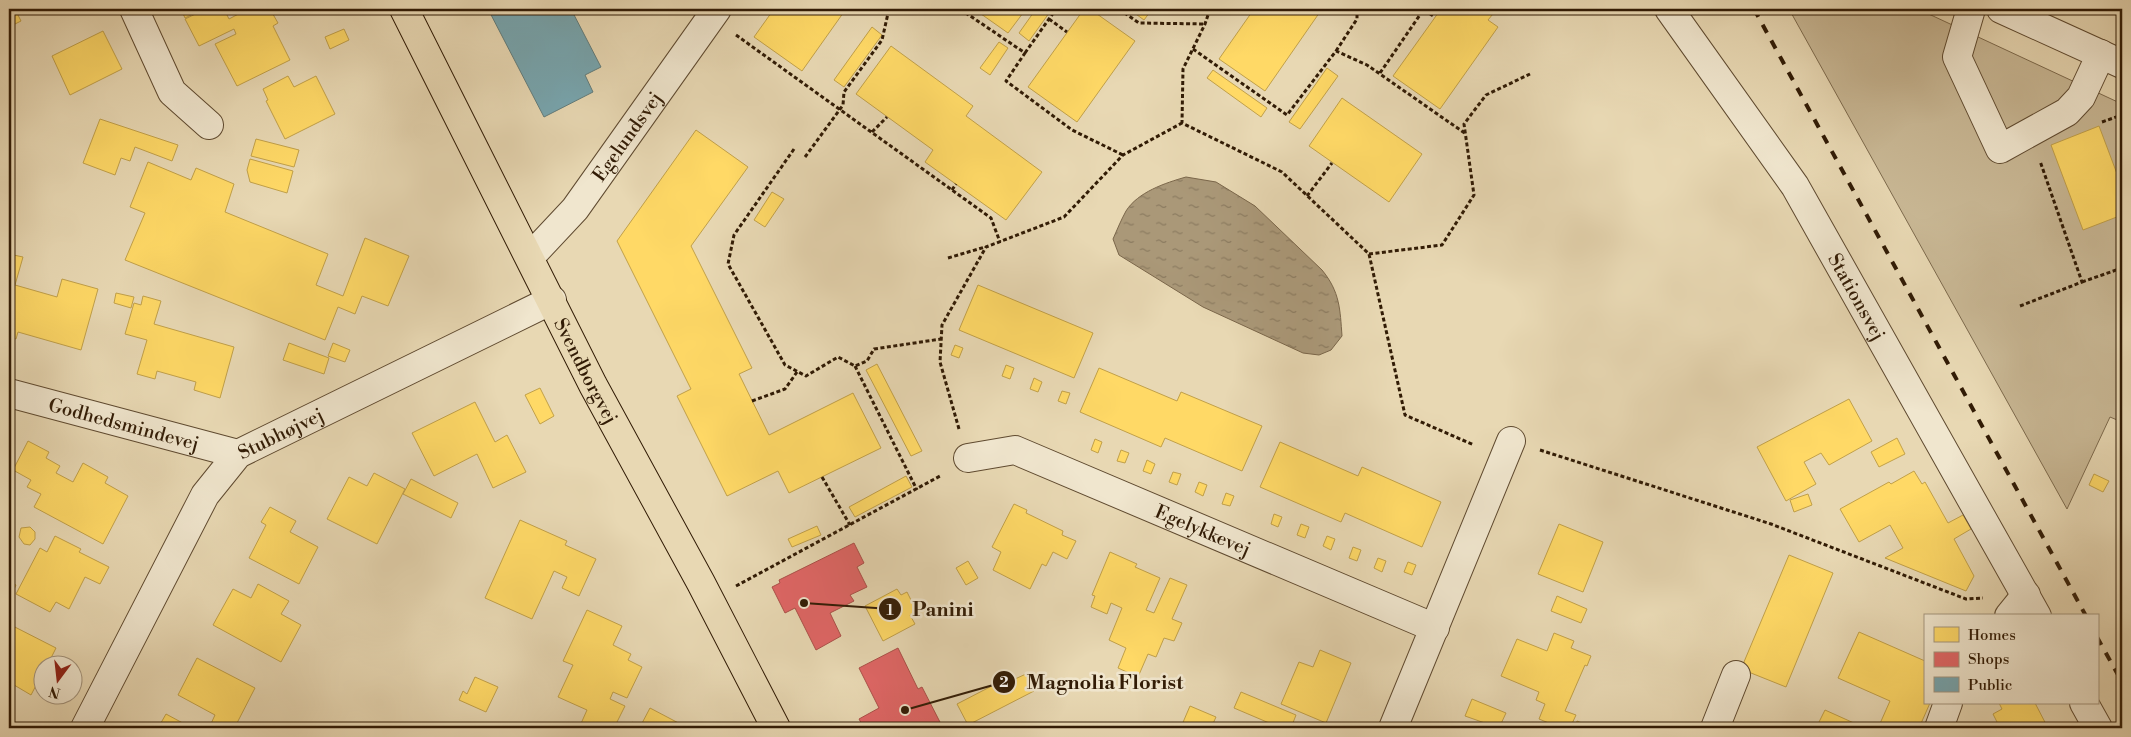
<svg xmlns="http://www.w3.org/2000/svg" width="2131" height="737" font-family="'Libre Bodoni',serif">
	<defs>
		<pattern id="water-ripples" width="26" height="14" patternUnits="userSpaceOnUse" patternTransform="scale(1.25)"><rect width="26" height="14" fill="#aa9878"/><path d="M2 4q2-2 4 0t4 0M15 11q2-2 4 0t4 0" fill="none" stroke="#8b7b60"/></pattern>
	</defs>
	<rect width="100%" height="100%" fill="#e8d8b3"/>
	<filter id="stains"><feTurbulence type="fractalNoise" baseFrequency=".004" numOctaves="4"/><feColorMatrix values="0 0 0 0 .2 0 0 0 0 .09 0 0 0 0 .02 0 0 0 .5 -.17"/></filter>
	<radialGradient id="worn" r=".72"><stop offset=".6" stop-color="#630" stop-opacity="0"/><stop offset="1" stop-color="#630" stop-opacity=".3"/></radialGradient>
	<path fill="#c9b895" stroke="#7d6a4d" d="M1789,9h129l204,95v318l-12,-5 -43,92z"/>
	<path fill="url(#water-ripples)" stroke="#7a664a" d="M1186,177l30,5 39,24 67,64c18,22 18,39 20,66l-11,14 -12,5 -16,-2 -100,-46 -84,-52 -6,-16c4,-9 8,-19 13,-28 12,-19 39,-28 60,-34z"/>
	<path fill="#ffd966" stroke="#c1a049" d="M9,9h6l6,12 -12,6z
		M181,9h22l-18,9z
		M206,9h18l5,10 19,-10h22l8,14 -5,3 17,34 -53,26 -22,-42 21,-10 -2,-5 -35,17 -14,-27z
		M774,9h72l-44,62 -48,-34z
		M974,9h52l-18,24z
		M1036,9h16l-23,32 -10,-8z
		M1084,9h6l45,32 -58,81 -49,-35z
		M1129,9h17l4,3 -6,8z
		M1254,9h68l-57,82 -46,-32z
		M1441,9h56l-9,11 10,7 -58,82 -47,-33z
		M872,27l10,8 -38,52 -10,-7z
		M344,29l5,11 -19,9 -5,-12z
		M103,31l19,38 -52,26 -18,-39z
		M999,42l9,6 -18,27 -10,-7z
		M891,46l82,60 -7,10 76,56 -36,48 -81,-58 8,-12 -77,-56z
		M1327,68l11,8 -38,53 -11,-7z
		M1213,70l54,38 -6,9 -54,-39z
		M288,76l6,11 22,-11 19,38 -50,25 -19,-38 2,-1 -5,-11z
		M1342,98l80,56 -33,48 -80,-56z
		M100,119l78,26 -6,16 -37,-14 -5,14 -9,-3 -6,17 -32,-12z
		M2099,126l23,61v28l-39,15 -32,-85z
		M696,130l52,37 -57,79 61,122 -13,6 30,61 84,-42 28,55 -92,45 -11,-22 -51,25 -50,-100 14,-7 -74,-148z
		M256,139l43,11 -5,17 -43,-11z
		M250,159l43,12 -6,22 -37,-11 -3,-12z
		M148,162l43,18 5,-12 38,16 -9,28 103,42 -12,31 27,11 22,-58 44,18 -21,50 -26,-10 -7,18 -17,-7 -13,33 -200,-80 20,-47 -15,-6z
		M772,192l12,7 -19,28 -11,-7z
		M9,254l14,3 -8,28 42,12 5,-18 36,10 -17,61 -63,-18 -2,7 -7,-2z
		M978,285l115,48 -19,45 -115,-48z
		M116,293l18,4 -3,11 -17,-5z
		M143,296l18,5 -7,23 80,23 -14,51 -26,-8 2,-8 -39,-11 -2,8 -18,-5 10,-34 -22,-6 9,-31 7,2z
		M289,343l40,15 -5,16 -41,-14z
		M333,343l17,7 -5,12 -17,-6z
		M955,345l8,3 -4,10 -8,-3z
		M877,364l45,87 -11,5 -45,-86z
		M1006,365l8,3 -4,11 -8,-3z
		M1099,368l78,33 4,-9 81,34 -20,45 -77,-33 -4,9 -81,-35z
		M1034,378l8,4 -4,10 -8,-3z
		M540,388l14,28 -14,8 -15,-29z
		M1062,391l8,2 -4,11 -8,-3z
		M1849,399l23,42 -43,24 -8,-12 -17,9 12,22 -30,17 -29,-54z
		M475,402l20,40 12,-7 19,37 -33,16 -16,-34 -43,22 -22,-43z
		M1897,438l8,16 -26,13 -8,-15z
		M1095,439l7,3 -4,11 -7,-3z
		M28,441l21,11 -3,6 14,8 -4,7 17,9 10,-19 25,14 -3,6 23,13 -25,48 -69,-37 7,-13 -14,-7 4,-7 -18,-10z
		M1280,442l78,34 4,-9 79,35 -19,45 -77,-34 -4,9 -81,-35z
		M1121,450l8,3 -4,10 -8,-2z
		M1147,460l8,4 -4,10 -8,-3z
		M1914,471l8,13 3,-2 23,41 15,-8 8,14 -17,10 20,37 -8,15 -81,-33 18,-10 -13,-23 -31,17 -19,-33 49,-27 2,2z
		M1173,472l8,2 -4,11 -8,-3z
		M374,473l31,16 -28,55 -50,-25 22,-42 18,9z
		M2094,474l15,7 -6,11 -14,-7z
		M906,476l6,11 -57,30 -6,-10z
		M411,479l47,24 -7,15 -48,-24z
		M1199,482l8,3 -4,11 -8,-4z
		M1226,493l8,3 -4,10 -8,-2z
		M1808,494l4,11 -18,7 -4,-12z
		M1014,504l13,6 -1,3 37,18 -1,4 14,6 -9,18 -14,-7 -7,14 -4,-2 -12,25 -37,-19 8,-18 -9,-5z
		M270,507l26,14 -6,11 28,15 -19,37 -50,-26 17,-33 -5,-3z
		M1274,514l8,3 -4,10 -7,-3z
		M520,520l47,21 -2,4 31,14 -17,37 -17,-8 5,-11 -13,-6 -22,48 -47,-21z
		M1301,524l8,3 -4,11 -8,-3z
		M1559,524l44,18 -20,50 -45,-18z
		M817,526l4,9 -29,12 -4,-8z
		M30,527l5,5v7l-5,6 -6,-1 -5,-7 2,-9z
		M55,536l26,13 -2,3 30,15 -9,17 -15,-7 -16,32 -13,-7 -6,10 -34,-18 24,-46 7,4z
		M1327,536l8,3 -4,11 -8,-4z
		M1353,547l8,3 -4,11 -8,-3z
		M1110,552l27,12 -2,3 25,11 -14,32 8,3 16,-35 17,7 -15,34 10,4 -8,18 -10,-3 -8,19 -8,-3 -10,23 -20,-9 8,-20 -17,-8 13,-32 -11,-5 -4,11 -16,-7 4,-11 -3,-1z
		M1789,555l44,18 -47,114 -45,-18z
		M1378,558l8,3 -4,11 -8,-4z
		M968,561l10,17 -12,7 -10,-17z
		M1408,562l8,3 -4,10 -8,-3z
		M9,581l7,4 -7,15z
		M258,584l31,17 -8,13 20,11 -20,37 -68,-37 20,-36 18,9z
		M897,589l4,6 6,-3 10,20 -7,3 5,9 -32,17 -18,-35z
		M1557,596l30,13 -6,14 -30,-12z
		M587,610l35,16 -9,19 18,9 -3,6 14,7 -15,31 -14,-6 -3,7 15,7 -11,22h-35l8,-18 -29,-13 15,-32 -10,-4z
		M9,624l47,24 -8,16h-6v10l-11,21 -22,-13z
		M1859,632l66,29v42h5l-11,25h-41l12,-27 -52,-23z
		M1554,633l20,8 -3,7 20,8 -4,10 -2,-1 -20,46 11,4 -6,13h-9l-22,-9 6,-15 -9,-4 3,-8 -38,-16 16,-37 30,12z
		M1320,650l31,13 -25,60 -45,-19 18,-42 14,5z
		M197,658l58,30 -18,35 9,5h-37l6,-13 -37,-20z
		M1026,674l8,17 -66,34 -11,-21 56,-29 2,4z
		M475,677l23,10 -12,25 -27,-12 4,-9 4,3z
		M1241,692l55,23 -5,13h-10l-47,-20z
		M1472,699l34,14 -7,15 -34,-12z
		M1999,703h36l13,25h-36l-2,-4 -10,4 -7,-14 9,-5z
		M1190,706l26,11 -5,11 -30,-1z
		M650,708l38,20h-59l3,-6 8,5z
		M1825,710l40,18h-49z
		M166,714l26,14h-34z
		M1577,721l17,7h-19z"/>
	<path fill="#e06666" stroke="#ac5049" d="M854,543l10,20 -7,4 10,20 -17,8 4,6 -24,12 11,23 -25,14 -21,-42 -10,5 -13,-26 8,-4 -1,-3z
		M898,648l20,41 4,-2 20,39 -5,2h-73l-5,-9 20,-11 -20,-40z"/>
	<path fill="#76a5af" stroke="#617c7c" d="M488,9h83l30,58 -16,8 8,17 -49,25z"/>
	<g fill="none" stroke-linecap="round" stroke-linejoin="round">
		<g stroke="#5f4a30" stroke-width="30">
			<g id="minor">
				<path d="M134,9l38,83 37,33"/>
				<path id="s1" d="M1669,9l126,177 242,430"/>
				<path d="M1971,9l-14,48 43,92 67,-37 14,-15 20,-43"/>
				<path d="M2001,9l121,55"/>
				<path id="s2" d="M530,257l45,-48 142,-200"/>
				<path id="s3" d="M9,393l229,61"/>
				<path id="s4" d="M968,458l47,-8 420,178"/>
				<path d="M2009,616l17,-21"/>
				<path d="M2084,703l14,25"/>
				<path id="s5" d="M85,728l120,-233 33,-41 314,-154"/>
				<path d="M1393,728l118,-287"/>
				<path d="M1715,728l21,-53"/>
				<path d="M1939,728l9,-25"/>
			</g>
		</g>
		<g stroke="#311b05" stroke-width="30">
			<g id="major">
				<path id="s6" d="M404,9l189,376 108,198 75,145"/>
			</g>
		</g>
		<path stroke="#311b05" stroke-width="3" stroke-dasharray="4 2.5" stroke-linecap="butt" d="M960,9l65,44 -19,28 66,49 51,25
			M1119,9l20,14 66,1
			M1210,9l-5,15 -22,45 -1,54 100,49 87,82 36,161 69,30
			M1424,10l11,7
			M1049,19l18,13
			M736,35l255,183 9,24
			M1193,49l94,66 49,-64 31,14 99,69
			M1336,51l21,-32v-10
			M1025,53l31,-44
			M1380,73l44,-64
			M2102,122l20,-7
			M872,132l15,-15
			M794,149l-60,86 -6,29 57,101 21,11 32,-19 17,9 12,-5 7,-12 67,-10
			M805,157l38,-52 1,-13 38,-52 7,-31
			M952,190l4,-6
			M1307,196l25,-33
			M1369,254l73,-9 32,-50 -10,-71 22,-29 44,-21
			M948,258l37,-11
			M2082,282l40,-14
			M2020,306l62,-24 -42,-121
			M855,366l62,124
			M752,401l33,-12 12,-17
			M959,429l-19,-67 2,-37 44,-78 78,-30 59,-62 59,-32
			M1540,450l231,74 195,75 17,-1
			M822,477l28,48
			M736,586l206,-111"/>
		<use href="#minor" stroke="#f0e6ce" stroke-width="28"/>
		<use href="#major" stroke="#e8d8b3" stroke-width="28"/>
		<path stroke="#311b05" stroke-width="4" stroke-dasharray="9 9" stroke-linecap="butt" d="M1754,9l332,607
			M2097,637l25,45"/>
	</g>
	<g text-anchor="middle" stroke-width="5" stroke-linejoin="round" paint-order="stroke">
		<g font-size="19" fill="#311b05" stroke="#f0e6ce">
			<text dy="7" stroke="none"><textPath href="#s2" startOffset="155">Egelundsvej</textPath></text>
			<text dy="7" stroke="none"><textPath href="#s1" startOffset="344">Stationsvej</textPath></text>
			<text dy="7" stroke="none"><textPath href="#s6" startOffset="405">Svendborgvej</textPath></text>
			<text dy="7" stroke="none"><textPath href="#s3" startOffset="119">Godhedsmindevej</textPath></text>
			<text dy="7" stroke="none"><textPath href="#s5" startOffset="362">Stubhøjvej</textPath></text>
			<text dy="7" stroke="none"><textPath href="#s4" startOffset="252">Egelykkevej</textPath></text>
		</g>
	</g>
	<path fill="none" stroke="#311b05" stroke-width="2" d="M804 603L890 609M905 710L1004 682"/>
	<g fill="#311b05" stroke="#f0e6ce" stroke-width="2">
		<circle cx="804" cy="603" r="5"/>
		<circle cx="905" cy="710" r="5"/>
		<circle cx="890" cy="609" r="12"/>
		<circle cx="1004" cy="682" r="12"/>
	</g>
	<g font-size="15" text-anchor="middle" font-weight="bold" fill="#fff">
		<text x="890" y="615">1</text>
		<text x="1004" y="687">2</text>
	</g>
	<g font-size="20" text-anchor="middle" font-weight="bold" fill="#311b05" stroke="#f0e6ce" stroke-width="5" stroke-linejoin="round" paint-order="stroke">
		<text x="943" y="616">Panini</text>
		<text x="1105" y="689">Magnolia Florist</text>
	</g>
	<rect width="2131" height="737" fill="none" stroke="#e8d8b3" stroke-width="30"/>
	<rect x="10" y="10" width="2111" height="717" fill="none" stroke="#311b05" stroke-width="2.5"/>
	<rect x="15" y="15" width="2101" height="707" fill="none" stroke="#311b05"/>
	<rect x="1924" y="614" width="175" height="90" fill="#f0e6ce" stroke="#a4957e"/>
	<rect x="1934" y="627" width="25" height="15" fill="#ffd966" stroke="#a4957e"/>
	<text x="1968" y="640" font-size="15" fill="#311b05">Homes</text>
	<rect x="1934" y="652" width="25" height="15" fill="#e06666" stroke="#a4957e"/>
	<text x="1968" y="664" font-size="15" fill="#311b05">Shops</text>
	<rect x="1934" y="677" width="25" height="15" fill="#76a5af" stroke="#a4957e"/>
	<text x="1968" y="690" font-size="15" fill="#311b05">Public</text>
	<g transform="translate(58 680) rotate(195)"><circle r="24" fill="#f0e6ce" stroke="#a4957e"/>
	<path d="M0-4L9 19L0 12L-9 19Z" fill="#8f2418"/>
	<text y="-8" font-size="14" font-weight="bold" text-anchor="middle" fill="#311b05">N</text>
	</g>
	<rect width="100%" height="100%" filter="url(#stains)"/>
	<rect width="100%" height="100%" fill="url(#worn)"/>
</svg>
